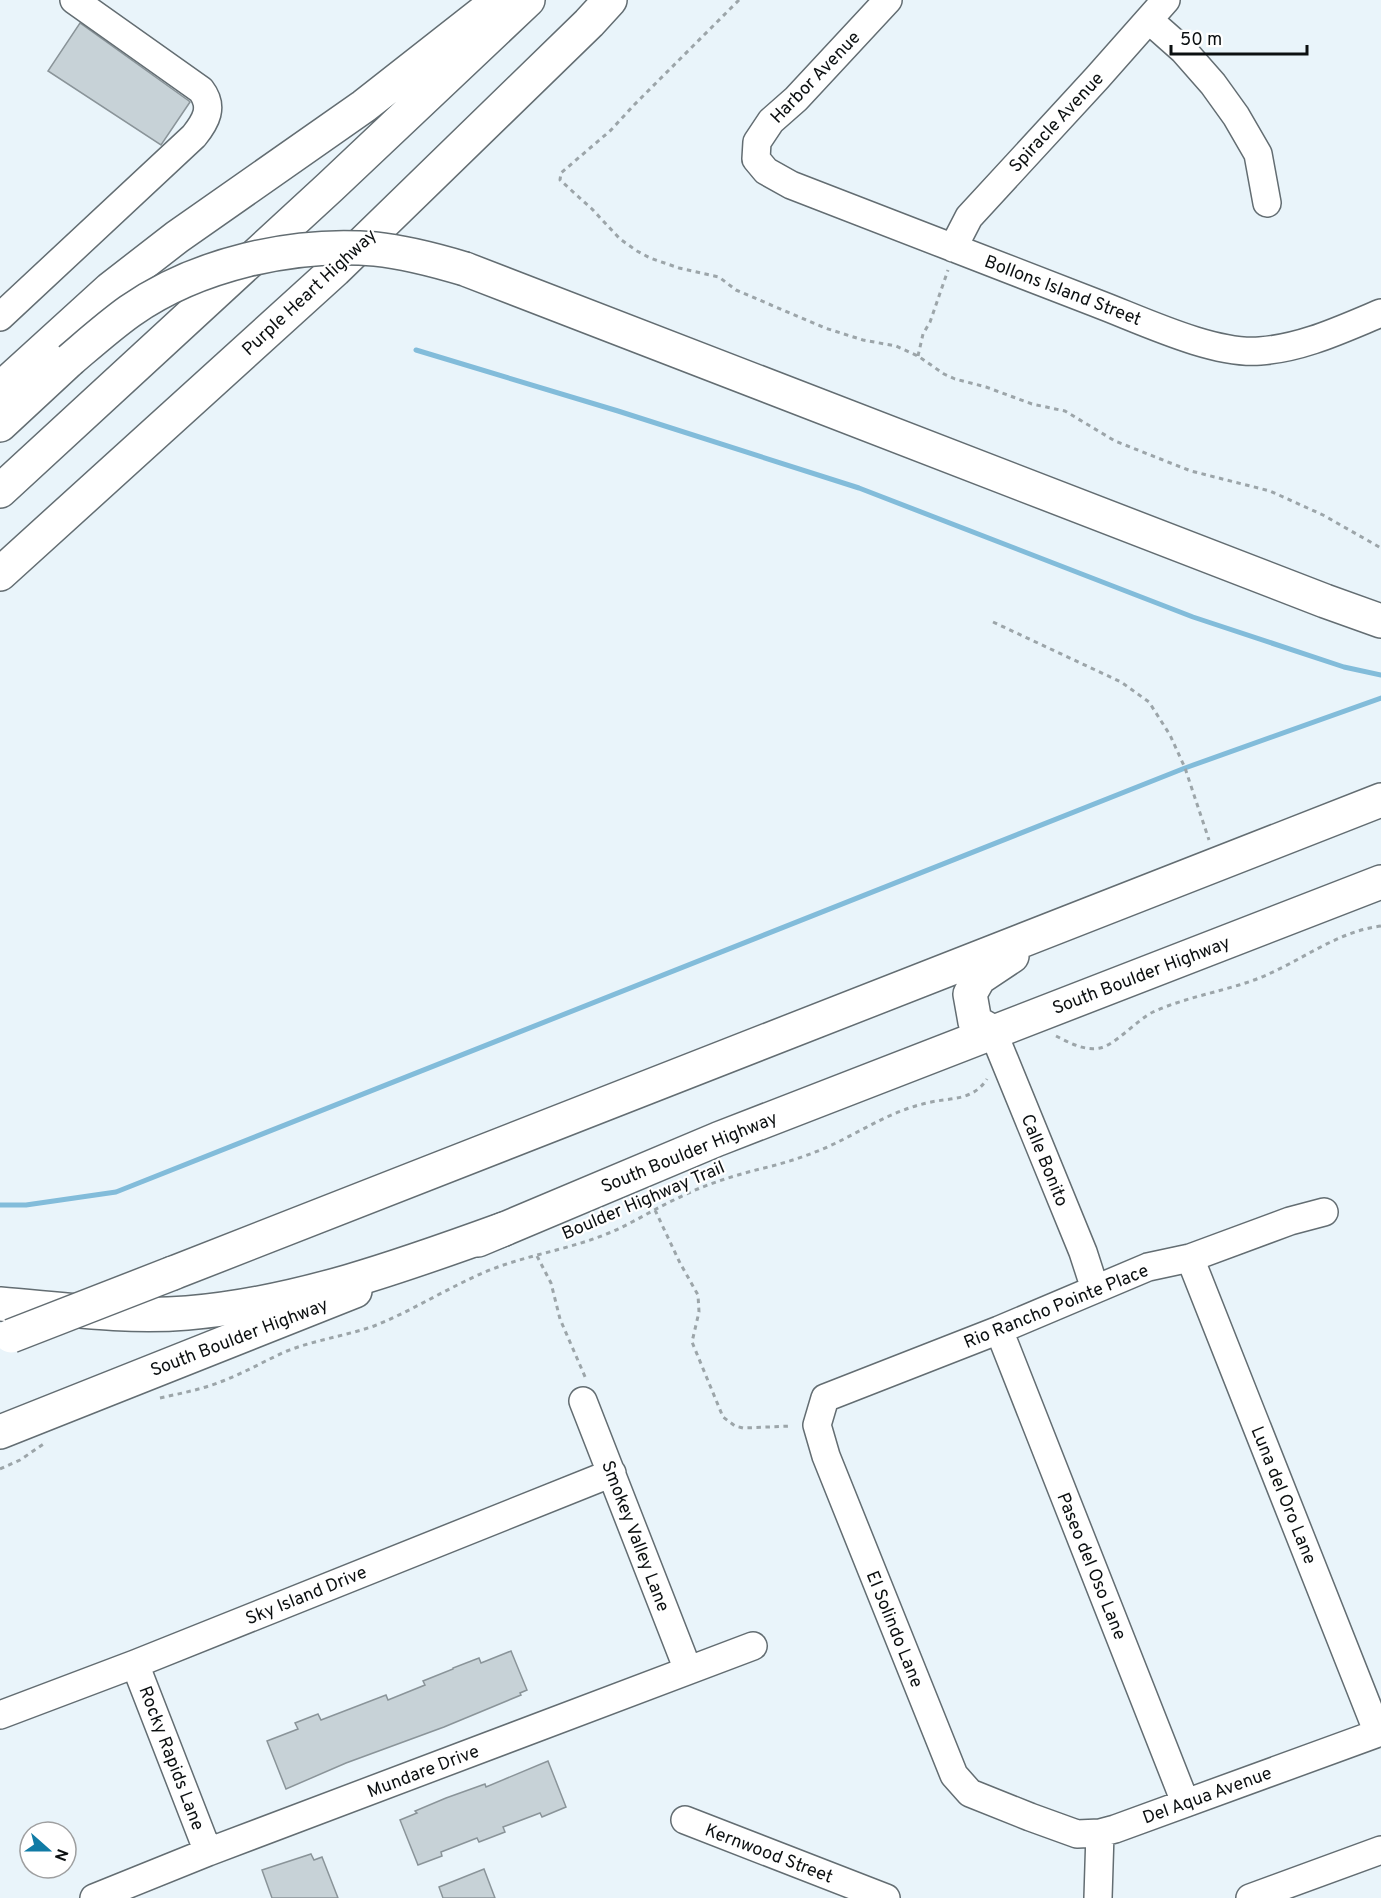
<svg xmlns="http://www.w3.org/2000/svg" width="1381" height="1898" font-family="Overpass,sans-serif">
	<rect width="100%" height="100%" fill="#e9f4fa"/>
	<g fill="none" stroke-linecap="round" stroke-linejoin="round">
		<path stroke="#82bcda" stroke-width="5" d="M416,350l202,61 241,77 334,129 151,50 37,8
			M0,1205h26l90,-13 1069,-424 196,-70"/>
	</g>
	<path fill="#c7d2d7" stroke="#8a9499" stroke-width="1.5" d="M80,23l109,78 1,1 -29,43 -113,-74z
		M511,1651l16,39 -7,3 1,2 -77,32 -98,36 -60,26 -19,-48 31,-12 -3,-6 23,-9 3,6 65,-25 2,5 37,-15 -2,-4 30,-12v-1l26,-10 2,5z
		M548,1761l18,46 -24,10 -2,-4 -37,14 2,5 -26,10 -2,-4 -36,14 1,4 -24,9 -18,-45 17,-7 -2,-2 31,-13 39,-14 1,3z
		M311,1854l3,6 8,-3 16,41h-66l-10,-28z
		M484,1869l11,29h-52l-4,-11z"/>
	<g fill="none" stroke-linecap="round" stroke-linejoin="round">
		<g stroke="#636d72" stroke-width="30">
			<path id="minor" d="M888,0l-92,99 -25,22 -14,21 -1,17 10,12 25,14c102,39 203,79 305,118 45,17 117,52 164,48 43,-3 82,-22 121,-38
				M1149,20l35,31 29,33 23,32 22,38 9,49
				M953,248l16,-31 128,-139 69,-78
				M0,317l194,-181c12,-15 20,-29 7,-46l-127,-90
				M993,1032l90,220 12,37
				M1324,1212l-34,9 -100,37 -42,9 -149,63 -174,68 -8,27 9,31 128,319 16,18 60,24 47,17 23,-1 15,-4 266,-97
				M1190,1258l188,475
				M999,1330l186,472
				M583,1401l105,269
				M135,1664l73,188
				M0,1715l135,-51 477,-191
				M685,1820l201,78
				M94,1898l114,-46 545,-206
				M1098,1898l2,-65
				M1250,1898l131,-48"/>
		</g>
		<g stroke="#636d72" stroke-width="36">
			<path id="major" d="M993,1032l-18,-10 -5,-28 9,-16 33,-22
				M478,1240l240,-101 663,-257
				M173,1273l1208,-473
				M0,1432l355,-141"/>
		</g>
		<g stroke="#636d72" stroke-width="36">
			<path id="highway" d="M465,269l860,332 56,20
				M0,389l110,-100 67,-52 187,-131 135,-106
				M0,425l70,-65
				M0,491l330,-304 198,-187
				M0,574l335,-304 254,-247 21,-23
				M0,1304c62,5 125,14 187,9 109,-9 215,-47 317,-84"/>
		</g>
		<path stroke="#9ca5a9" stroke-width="3" stroke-dasharray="4.5 4.5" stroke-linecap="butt" d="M739,0l-105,105 -23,25 -50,43 -1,7 32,29 28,30 17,12 13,7 29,10 40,9 17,13 89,38 38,12 33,6 22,10 26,18 11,5 31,8 46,17 33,7 50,30 58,23 18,7 79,20 53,24 58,33
			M918,356l5,-22 7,-12 18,-52
			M993,622l128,60 28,20 21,33 15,33 24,72
			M1056,1036c14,7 28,15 44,12 15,-3 37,-28 53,-36 33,-15 68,-20 101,-32 44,-16 80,-48 127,-54
			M655,1210l25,53 18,32 1,17 -7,30 31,75 12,9 8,2 49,-2
			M537,1256l14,27 9,36 26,60
			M160,1398c22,-5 44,-9 65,-18 21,-8 41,-20 62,-29 28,-11 58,-15 87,-25 35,-14 67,-34 102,-50 42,-20 90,-25 133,-43 24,-10 45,-24 69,-35 30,-15 61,-24 94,-32 23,-6 46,-14 68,-25 28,-14 55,-31 87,-38 23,-6 45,-1 60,-24
			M0,1469l20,-9 25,-17"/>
		<use href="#minor" stroke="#fff" stroke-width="27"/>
		<use href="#major" stroke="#fff" stroke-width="33"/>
		<use href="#highway" stroke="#fff" stroke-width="33"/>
		<g stroke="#636d72" stroke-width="36" stroke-linecap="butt">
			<path id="major-bridge" d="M11,1336l162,-63"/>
		</g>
		<g stroke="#636d72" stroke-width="36" stroke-linecap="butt">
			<path id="highway-bridge" d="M70,360c20,-17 39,-34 60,-49 67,-47 164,-69 245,-62 30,3 60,11 90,20"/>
		</g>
		<use href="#major-bridge" stroke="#fff" stroke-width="33"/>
		<use href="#highway-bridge" stroke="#fff" stroke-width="33"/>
	</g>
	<g text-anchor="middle" stroke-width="4.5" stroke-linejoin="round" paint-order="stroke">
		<g font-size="18" fill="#0c1011" stroke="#fff">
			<text transform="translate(815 77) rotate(-46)" y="6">Harbor Avenue</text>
			<text transform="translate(1056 122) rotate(-47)" y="6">Spiracle Avenue</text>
			<text transform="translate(1063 290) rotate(21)" y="6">Bollons Island Street</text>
			<text transform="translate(309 292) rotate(-43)" y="6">Purple Heart Highway</text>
			<text transform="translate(1141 975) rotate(-21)" y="6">South Boulder Highway</text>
			<text transform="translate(689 1152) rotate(-22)" y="6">South Boulder Highway</text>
			<text transform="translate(1045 1160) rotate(68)" y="6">Calle Bonito</text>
			<text transform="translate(643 1200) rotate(-23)" y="6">Boulder Highway Trail</text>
			<text transform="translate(1056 1306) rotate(-22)" y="6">Rio Rancho Pointe Place</text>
			<text transform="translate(239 1337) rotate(-21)" y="6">South Boulder Highway</text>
			<text transform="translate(1284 1495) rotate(68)" y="6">Luna del Oro Lane</text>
			<text transform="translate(636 1536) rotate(69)" y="6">Smokey Valley Lane</text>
			<text transform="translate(1092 1566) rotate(68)" y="6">Paseo del Oso Lane</text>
			<text transform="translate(306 1595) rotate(-22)" y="6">Sky Island Drive</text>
			<text transform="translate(895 1629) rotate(68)" y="6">El Solindo Lane</text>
			<text transform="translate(172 1758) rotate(69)" y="6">Rocky Rapids Lane</text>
			<text transform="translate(423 1771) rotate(-21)" y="6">Mundare Drive</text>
			<text transform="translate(1207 1795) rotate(-20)" y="6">Del Aqua Avenue</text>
			<text transform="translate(769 1853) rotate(21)" y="6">Kernwood Street</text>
		</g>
	</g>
	<g transform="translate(48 1850) rotate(111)"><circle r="28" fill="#ffffff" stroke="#9e9fa0" stroke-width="1.5"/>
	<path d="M0-4.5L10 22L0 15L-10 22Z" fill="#107ba5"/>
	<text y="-9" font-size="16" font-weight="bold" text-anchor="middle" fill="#0c1011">N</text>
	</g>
	<path d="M1171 45v9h136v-9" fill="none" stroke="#0c1011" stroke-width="3"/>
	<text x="1180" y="45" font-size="18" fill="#0c1011" stroke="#ffffff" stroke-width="4.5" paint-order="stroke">50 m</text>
</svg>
